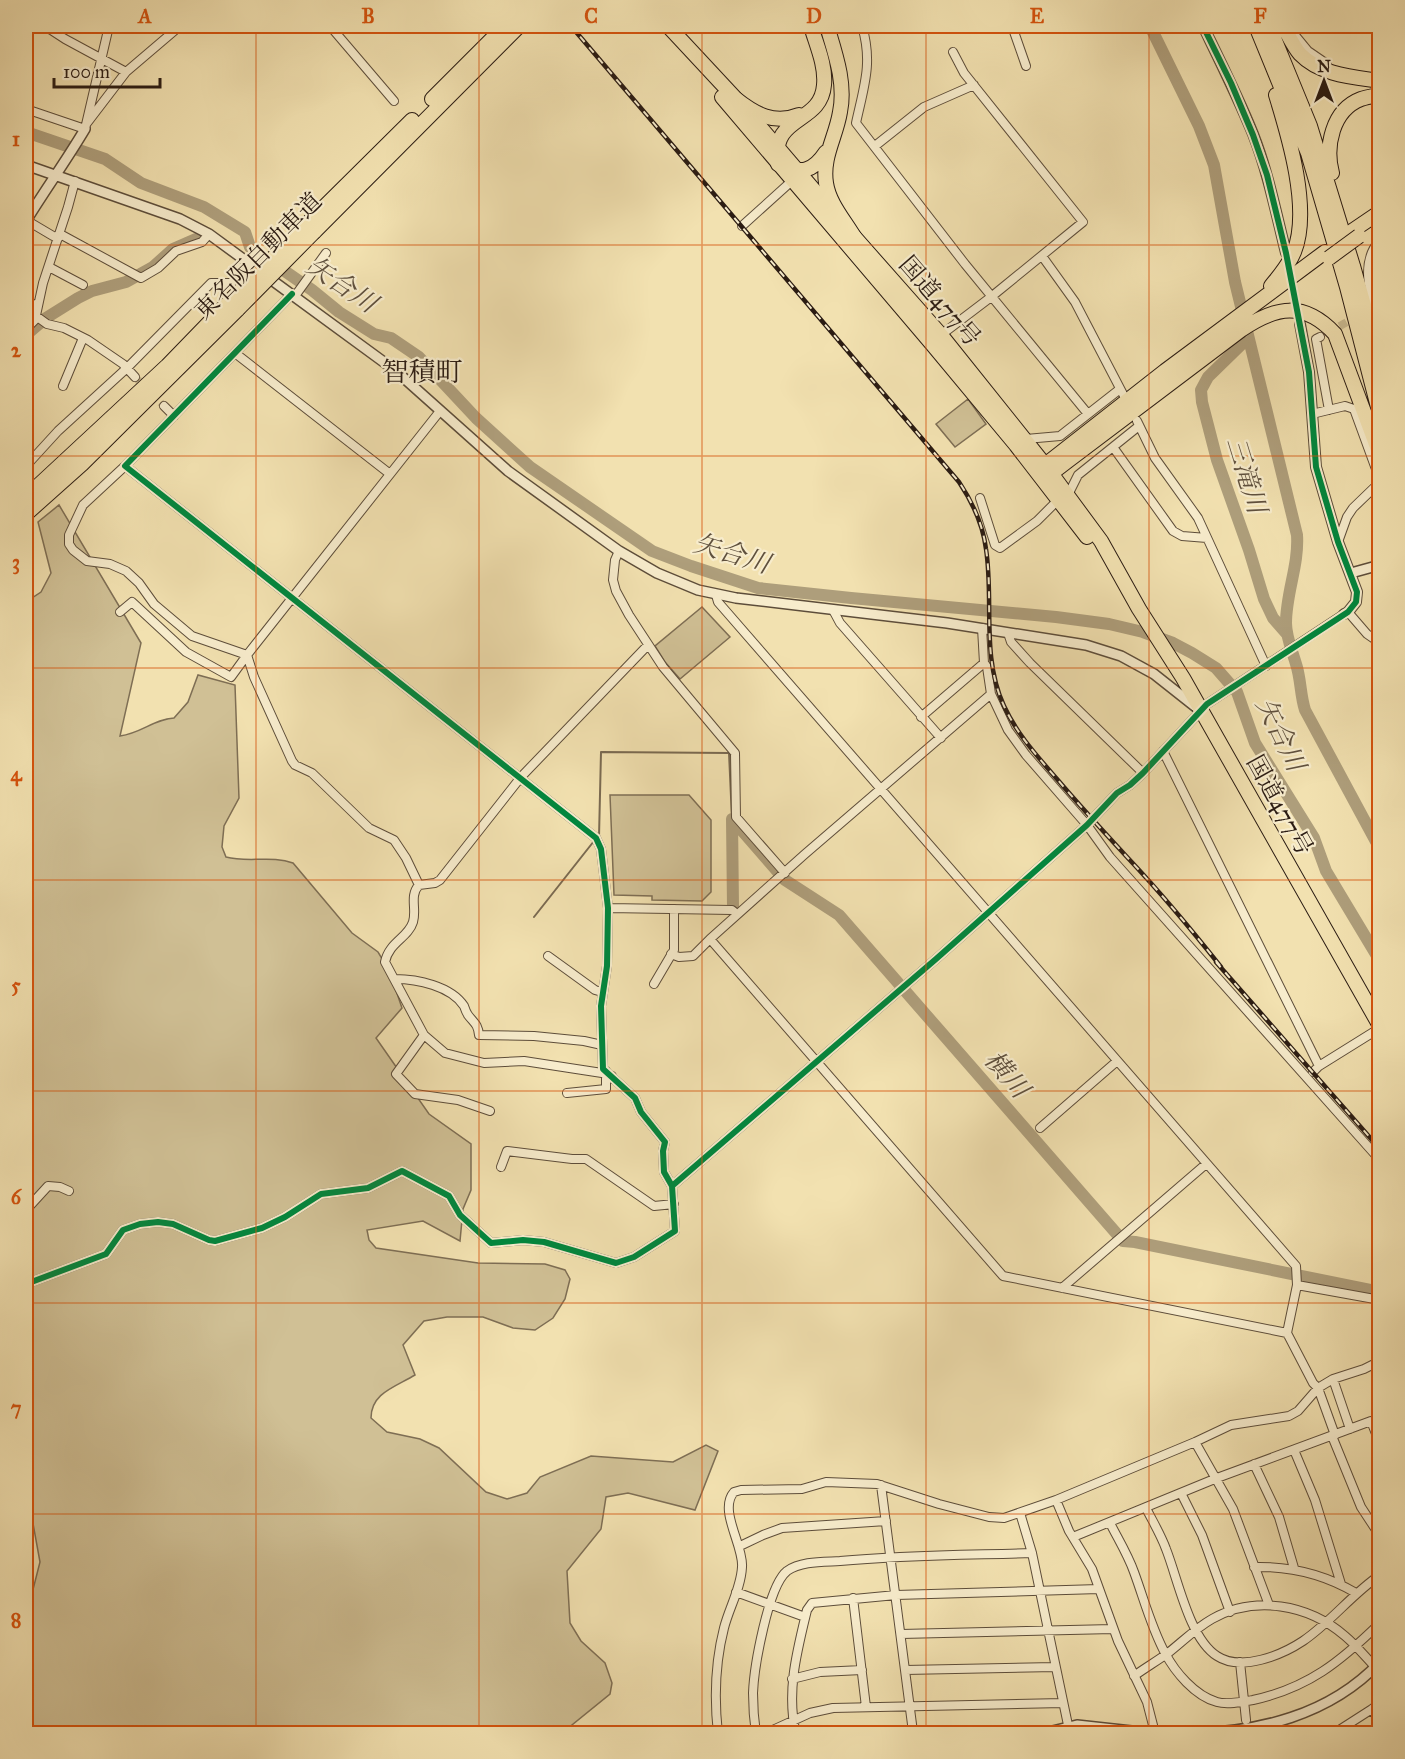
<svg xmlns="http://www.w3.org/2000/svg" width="1405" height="1759" font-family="'IM FELL Great Primer','Noto Serif JP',serif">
	<rect width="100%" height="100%" fill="#f2e1b0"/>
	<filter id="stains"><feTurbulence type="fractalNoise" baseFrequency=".00333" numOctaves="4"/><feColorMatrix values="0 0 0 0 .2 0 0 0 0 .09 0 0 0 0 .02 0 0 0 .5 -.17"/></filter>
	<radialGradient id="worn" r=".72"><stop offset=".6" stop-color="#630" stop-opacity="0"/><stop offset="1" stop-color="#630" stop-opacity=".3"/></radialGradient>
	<path fill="#d0c095" stroke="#7e6e54" stroke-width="1.5" d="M968,399l18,25 -31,23 -19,-23z
		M59,505l82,138 -21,93c22,-3 34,-17 54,-18l14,-16 10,-27 37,10 4,113 -15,28 -2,21 4,10c22,6 46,-2 67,6l59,70 26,19 11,18 13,38 -26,30 53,76 42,30v46l-8,19 -3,32 -37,-20 -56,9 2,10 7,8 102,15 67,1 20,6 5,9 -5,20 -12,19 -18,12 -22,-2 -30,-11h-36l-23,4 -21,24 12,30c-20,12 -44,18 -44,43l16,14 33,7 19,9 47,44 21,7 20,-6 13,-16 51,-21 82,6 33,-17 12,6 -23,59 -67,-17 -22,4 -5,32 -34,42 3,52 11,18 24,22 7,20 -2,11 -48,39 -517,1 -19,-3v-59l2,-2 -2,-53 14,-55 -8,-44 -6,-9v-907l15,-10 10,-19 -13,-51z
		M702,607l28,30 -50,42 -15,-17 -10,-16z
		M610,795h79l22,25v72l-9,9 -50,-1v-4l-38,-1z"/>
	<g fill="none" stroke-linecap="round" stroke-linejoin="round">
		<path stroke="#7a6a51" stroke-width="2" d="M31,149l2,-15
			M599,837l2,-85 128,1 3,66
			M534,917l60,-76"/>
		<path stroke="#ae9e7b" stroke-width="12" d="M1150,26l49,100 15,39 21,117 62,253c2,30 -11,58 -11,88 0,14 6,27 10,41 5,15 4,30 9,46l75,139
			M26,132l79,27 36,24 63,24 41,25 5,15 62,43 27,22 35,22 17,4 28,19 57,61 54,49 122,84 39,15 67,22 93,10 205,19 53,7 34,8 30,11 19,10 24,15 21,24 18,51 59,95 12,33 54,90
			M26,335l20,-17 32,-20 14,-7 34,-9 27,-15 20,-18 23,-10
			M1248,338l-40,39 -7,13 1,12 15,58 32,90 15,49 9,19 14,16
			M733,907l-1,-88 53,61 54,35 284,326 12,1 245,50"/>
		<path stroke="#caba91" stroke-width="8" stroke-dasharray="8 4" stroke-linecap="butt" d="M1290,275l8,38
			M1329,332l27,-15
			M135,377l29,29"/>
		<g stroke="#5d4d3a" stroke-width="10">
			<path id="minor" d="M45,26l20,13 61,33
				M330,26l64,75
				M862,26c11,37 2,60 -6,97l109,141 123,150
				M1012,26l14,40
				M1294,34l14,17 19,13
				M26,109l59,20 24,-103
				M87,123l39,-51 54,-46
				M875,146l49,-39 50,-22
				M26,220l27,16 6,1
				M742,226l52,-47
				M60,234l81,44 17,-10 18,-17 26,-9 7,-8
				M1380,240c-23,25 -7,60 0,89
				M1042,256l33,46 49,94
				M49,267l34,18
				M295,296l31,-43
				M26,303l12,2
				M36,316l11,8 17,4 24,12 35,24 12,13
				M26,329l9,-9 8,-37 25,-76 7,-26
				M941,335l50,-38 92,-75 -119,-149 -11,-21
				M1320,337l-4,2 13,71
				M235,353l155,121
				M63,386l20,-48
				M164,406l10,10
				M1312,414l33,-8 9,3 26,71
				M1137,421l18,37 43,60 68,148
				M1026,439l34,-3 60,-47
				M1113,447l60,84 9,5 25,2
				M26,466l32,-35 69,-63 84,-85h24l18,-18
				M125,466l-42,39 -14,30v9l4,6 14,11 23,3 16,7 13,12 15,21 38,32 55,19
				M980,498l15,47 5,3 37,-27 20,-20
				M1070,498v-7l8,-16 61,-49
				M1338,542l9,-25 6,-9 27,-26
				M619,551l-4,9 -2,20 3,11 13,24 34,52 72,86 1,64 49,56
				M716,595l2,7 578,664 1,19 -10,48 26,50 5,5 17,47
				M833,610l7,13 101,115
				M120,612l12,-10 54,50 45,25 16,-22 193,-244
				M1348,612l19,22 13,9
				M982,628l2,35 3,4 4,27 -186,160 -95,85 293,337 284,57
				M1008,633l3,9 19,21 113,110
				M247,655l7,22 38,84 3,4 17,8 57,55 25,12 12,18 13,27 16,-2 5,-3 81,-103 127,-132
				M991,694l17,36 18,25 61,70 23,32 270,303
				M921,717l63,-54
				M1163,751l151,305 5,10 -6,6
				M419,885c-10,11 -2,24 -6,37 -5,16 -24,20 -28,40l39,73 21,18 39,10 40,-2 78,12 4,-2
				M608,908l124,2 5,4
				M671,954l8,3 14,-1 17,-17
				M548,956l47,34 7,2
				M395,979c22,0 56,7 69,27 1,3 2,6 4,9 6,8 10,9 11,20l55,1 50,5 18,4
				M654,984l20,-34v-41
				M424,1035l-28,39 19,20 43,6 32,11
				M1319,1066l61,-38
				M567,1093l39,-4v-11l6,-2
				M1040,1128l76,-66
				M501,1167l6,-16 65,8h14l68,47 20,-2
				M672,1186l264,-227 151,-134 30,-32 13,-8 13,-12 64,-69 137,-90
				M26,1210l22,-24 12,1 9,4
				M26,1284l80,-30 17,-24 17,-6 18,-2 15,2 36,16 6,1 47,-13 23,-11 36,-23 47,-6 34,-17 47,25 11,19 31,28 32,-3 21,2 72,21 18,-6 41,-26 -3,-45 -8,-14 -1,-21 2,-9 -24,-30 -6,-14 -32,-29 -2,-63 6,-40 1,-58 -7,-59 -5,-11 -471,-372 167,-172
				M1297,1285l83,15
				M1062,1288l144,-124
				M1333,1379l17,50
				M1332,1436l29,71 19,29
				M1195,1442l38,67 36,96
				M1294,1450l21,50 26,84
				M1254,1464l25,53 15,51
				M881,1485l32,247
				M1181,1493l21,42 28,77
				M1056,1500l13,31 23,38 26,72 29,61 8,31
				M1146,1508c7,14 15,27 20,41 12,30 23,89 51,107 24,16 65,-1 86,-15 28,-19 49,-47 77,-66
				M1020,1513l12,40
				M1110,1523c8,16 18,32 24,49 10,27 17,55 31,81 10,19 30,43 52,49 10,3 25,0 36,-2 55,-12 87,-38 127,-77
				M1073,1537l144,-59 154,-57 9,23
				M740,1546l23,-11 19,-7 104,-7
				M1254,1567c37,-1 70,7 102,26
				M736,1592l69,25
				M853,1598l13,109
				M901,1634l212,-5
				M1240,1662l6,58
				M905,1670l150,-3
				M1134,1676c11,-8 23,-15 34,-23 14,-11 28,-25 44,-34 43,-24 96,-15 133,17 12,10 23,24 35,36
				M792,1679l28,-7 42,-2
				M1380,1703l-8,6 8,14
				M718,1734c-4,-36 -3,-71 6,-106 5,-20 17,-40 18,-61 2,-21 -24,-57 -8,-75l7,-2 61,-1 24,-7 51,2 62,20 50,13 15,1 52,-18 139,-58 36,-17 58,-9 9,-5 20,-23 15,-9 31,-10 16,-8
				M756,1734c-2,-14 -3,-28 -3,-41 1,-25 15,-107 34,-122 14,-10 36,-9 53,-10 64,-6 128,-6 192,-8l36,172
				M764,1734l46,-21 23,-5 230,-5
				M796,1734c-10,-42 1,-83 11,-124l5,-7 84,-8 203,-6
				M1333,1734l39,-25"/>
		</g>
		<g stroke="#5d4d3a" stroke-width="12">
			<path id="tertiary" d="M1203,26c17,35 35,71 50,108 15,38 23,79 33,119
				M26,165l154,54 29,15 187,137 112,100 111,80 38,22 41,17 38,8 211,25 139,22 35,11 33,18 43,34
				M26,221c19,-31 40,-60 59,-92
				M1300,324l9,48 7,95 22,75 19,50 -1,10 -8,10 -4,2
				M1351,573l29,-8
				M853,1734l60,-2 14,2
				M1040,1734l37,-9 82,9
				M1187,1734c71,-2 142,-18 193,-72"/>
		</g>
		<g stroke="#2b1c13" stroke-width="16">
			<path id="trunk" d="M668,26l68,73 101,118
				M1256,26l52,127 39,134 33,128
				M1269,26l41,100 43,140 27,97
				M1283,26c5,8 10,20 17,28 20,21 53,23 80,27
				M722,97l210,247 84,101 71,92
				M1332,173c-7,-26 0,-63 29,-74 5,-2 13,-3 19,-4
				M1352,231l28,-19
				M850,232l91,103 104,130 56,76 38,68 44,69 197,348
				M1271,286c8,-10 18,-21 23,-34 17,-42 -5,-115 -18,-157
				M1043,470l2,-5 120,-94 160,-119
				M1044,475l8,-2 17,-13 172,-130c35,-24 63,-29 94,4l45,121"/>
		</g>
		<g stroke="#2b1c13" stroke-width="16">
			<path id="motorway" d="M811,26c5,18 15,39 13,59 -3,40 -54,29 -46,79 23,10 34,9 48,-12
				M827,26c8,27 19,57 13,86 -4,25 -18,45 -14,71 3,21 20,39 30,57
				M432,99l73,-73
				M736,99c19,15 38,26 63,16
				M305,226l107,-106
				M314,232l205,-206
				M26,497l141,-131 62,-64
				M26,514l56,-50 156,-155"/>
		</g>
		<use href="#minor" stroke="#f7eccc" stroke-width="8"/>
		<use href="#tertiary" stroke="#f7eccc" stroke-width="9"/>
		<use href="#trunk" stroke="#f2e1b0" stroke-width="14"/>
		<use href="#motorway" stroke="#f2e1b0" stroke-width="14"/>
		<g stroke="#2b1c13" stroke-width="4.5">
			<path id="rail" d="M571,26l388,456c14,21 24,43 27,67 8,52 -5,107 18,157 13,28 33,50 53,73 23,27 46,52 70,78 33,35 64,72 94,110
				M1216,962l164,187"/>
		</g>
		<use href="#rail" stroke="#f7eccc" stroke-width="2" stroke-dasharray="7" stroke-linecap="butt"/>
		<g stroke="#2b1c13" stroke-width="16" stroke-linecap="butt">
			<path id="trunk-bridge" d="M1329,258l30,-22"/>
		</g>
		<g stroke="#2b1c13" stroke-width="16" stroke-linecap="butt">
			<path id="motorway-bridge" d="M229,302l76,-76
				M238,309l76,-77"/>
		</g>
		<use href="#trunk-bridge" stroke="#f2e1b0" stroke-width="14"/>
		<use href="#motorway-bridge" stroke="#f2e1b0" stroke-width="14"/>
		<g stroke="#f7eccc" stroke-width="10">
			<path id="cycleway" d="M672,1186l264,-227 151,-134 30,-32 13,-8 13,-12 64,-69 141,-92 8,-10 1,-10 -19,-50 -22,-75 -7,-95 -23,-119 -19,-78 -14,-40 -22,-52 -28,-57
				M26,1284l80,-30 17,-24 17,-6 18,-2 15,2 36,16 6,1 47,-13 23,-11 36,-23 47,-6 34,-17 47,25 11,19 31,28 32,-3 21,2 72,21 18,-6 41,-26 -3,-45 -8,-14 -1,-21 2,-9 -24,-30 -6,-14 -32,-29 -2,-63 6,-40 1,-58 -7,-59 -5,-11 -471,-372 167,-172"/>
		</g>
		<use href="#cycleway" stroke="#00873e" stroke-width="6"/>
	</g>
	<path fill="none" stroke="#d5530d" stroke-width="1.5" stroke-opacity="0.55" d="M256,26v1708M479,26v1708M702,26v1708M926,26v1708M1149,26v1708M26,245h1354M26,456h1354M26,668h1354M26,880h1354M26,1091h1354M26,1303h1354M26,1514h1354"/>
	<g text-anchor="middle" stroke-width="4.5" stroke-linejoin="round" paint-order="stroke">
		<g font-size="24" fill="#2b1c13" stroke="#f7eccc">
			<text transform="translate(258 256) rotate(-45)" y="8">東名阪自動車道</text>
			<text transform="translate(940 301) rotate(49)" y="8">国道477号</text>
			<text transform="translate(1280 805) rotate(61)" y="8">国道477号</text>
		</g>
		<g font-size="26" font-style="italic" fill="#5f503d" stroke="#f7eccc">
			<text transform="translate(342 284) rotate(34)" y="9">矢合川</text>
			<text transform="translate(1247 475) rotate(73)" y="9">三滝川</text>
			<text transform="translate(732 553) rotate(17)" y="9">矢合川</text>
			<text transform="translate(1281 734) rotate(64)" y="9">矢合川</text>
			<text transform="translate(1007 1074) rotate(49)" y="9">横川</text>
		</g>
		<g font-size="27" fill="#2b1c13" stroke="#f7eccc">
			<text x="422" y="381">智積町</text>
		</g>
	</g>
	<rect width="1405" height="1759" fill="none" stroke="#f2e1b0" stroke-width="66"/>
	<g transform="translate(1324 81)" stroke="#f7eccc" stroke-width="4.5" paint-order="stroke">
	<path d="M0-4.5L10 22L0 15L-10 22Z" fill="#2b1c13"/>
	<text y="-9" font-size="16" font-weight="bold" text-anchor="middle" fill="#2b1c13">N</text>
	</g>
	<path d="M54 78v9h106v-9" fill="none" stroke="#2b1c13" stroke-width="3"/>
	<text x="63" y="78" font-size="18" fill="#2b1c13" stroke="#f7eccc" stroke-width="4.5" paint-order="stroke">100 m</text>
	<rect x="33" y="33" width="1339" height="1693" fill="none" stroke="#d5530d" stroke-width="2"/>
	<g font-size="20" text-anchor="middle" font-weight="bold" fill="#d5530d">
		<text x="145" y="23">A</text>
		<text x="368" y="23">B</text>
		<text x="591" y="23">C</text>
		<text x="814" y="23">D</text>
		<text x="1037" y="23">E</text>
		<text x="1260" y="23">F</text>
		<text x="16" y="146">1</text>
		<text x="16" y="357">2</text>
		<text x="16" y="569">3</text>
		<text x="16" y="781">4</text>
		<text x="16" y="992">5</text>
		<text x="16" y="1204">6</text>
		<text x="16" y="1415">7</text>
		<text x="16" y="1627">8</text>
	</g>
	<rect width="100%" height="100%" filter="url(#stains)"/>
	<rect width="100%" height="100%" fill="url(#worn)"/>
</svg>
